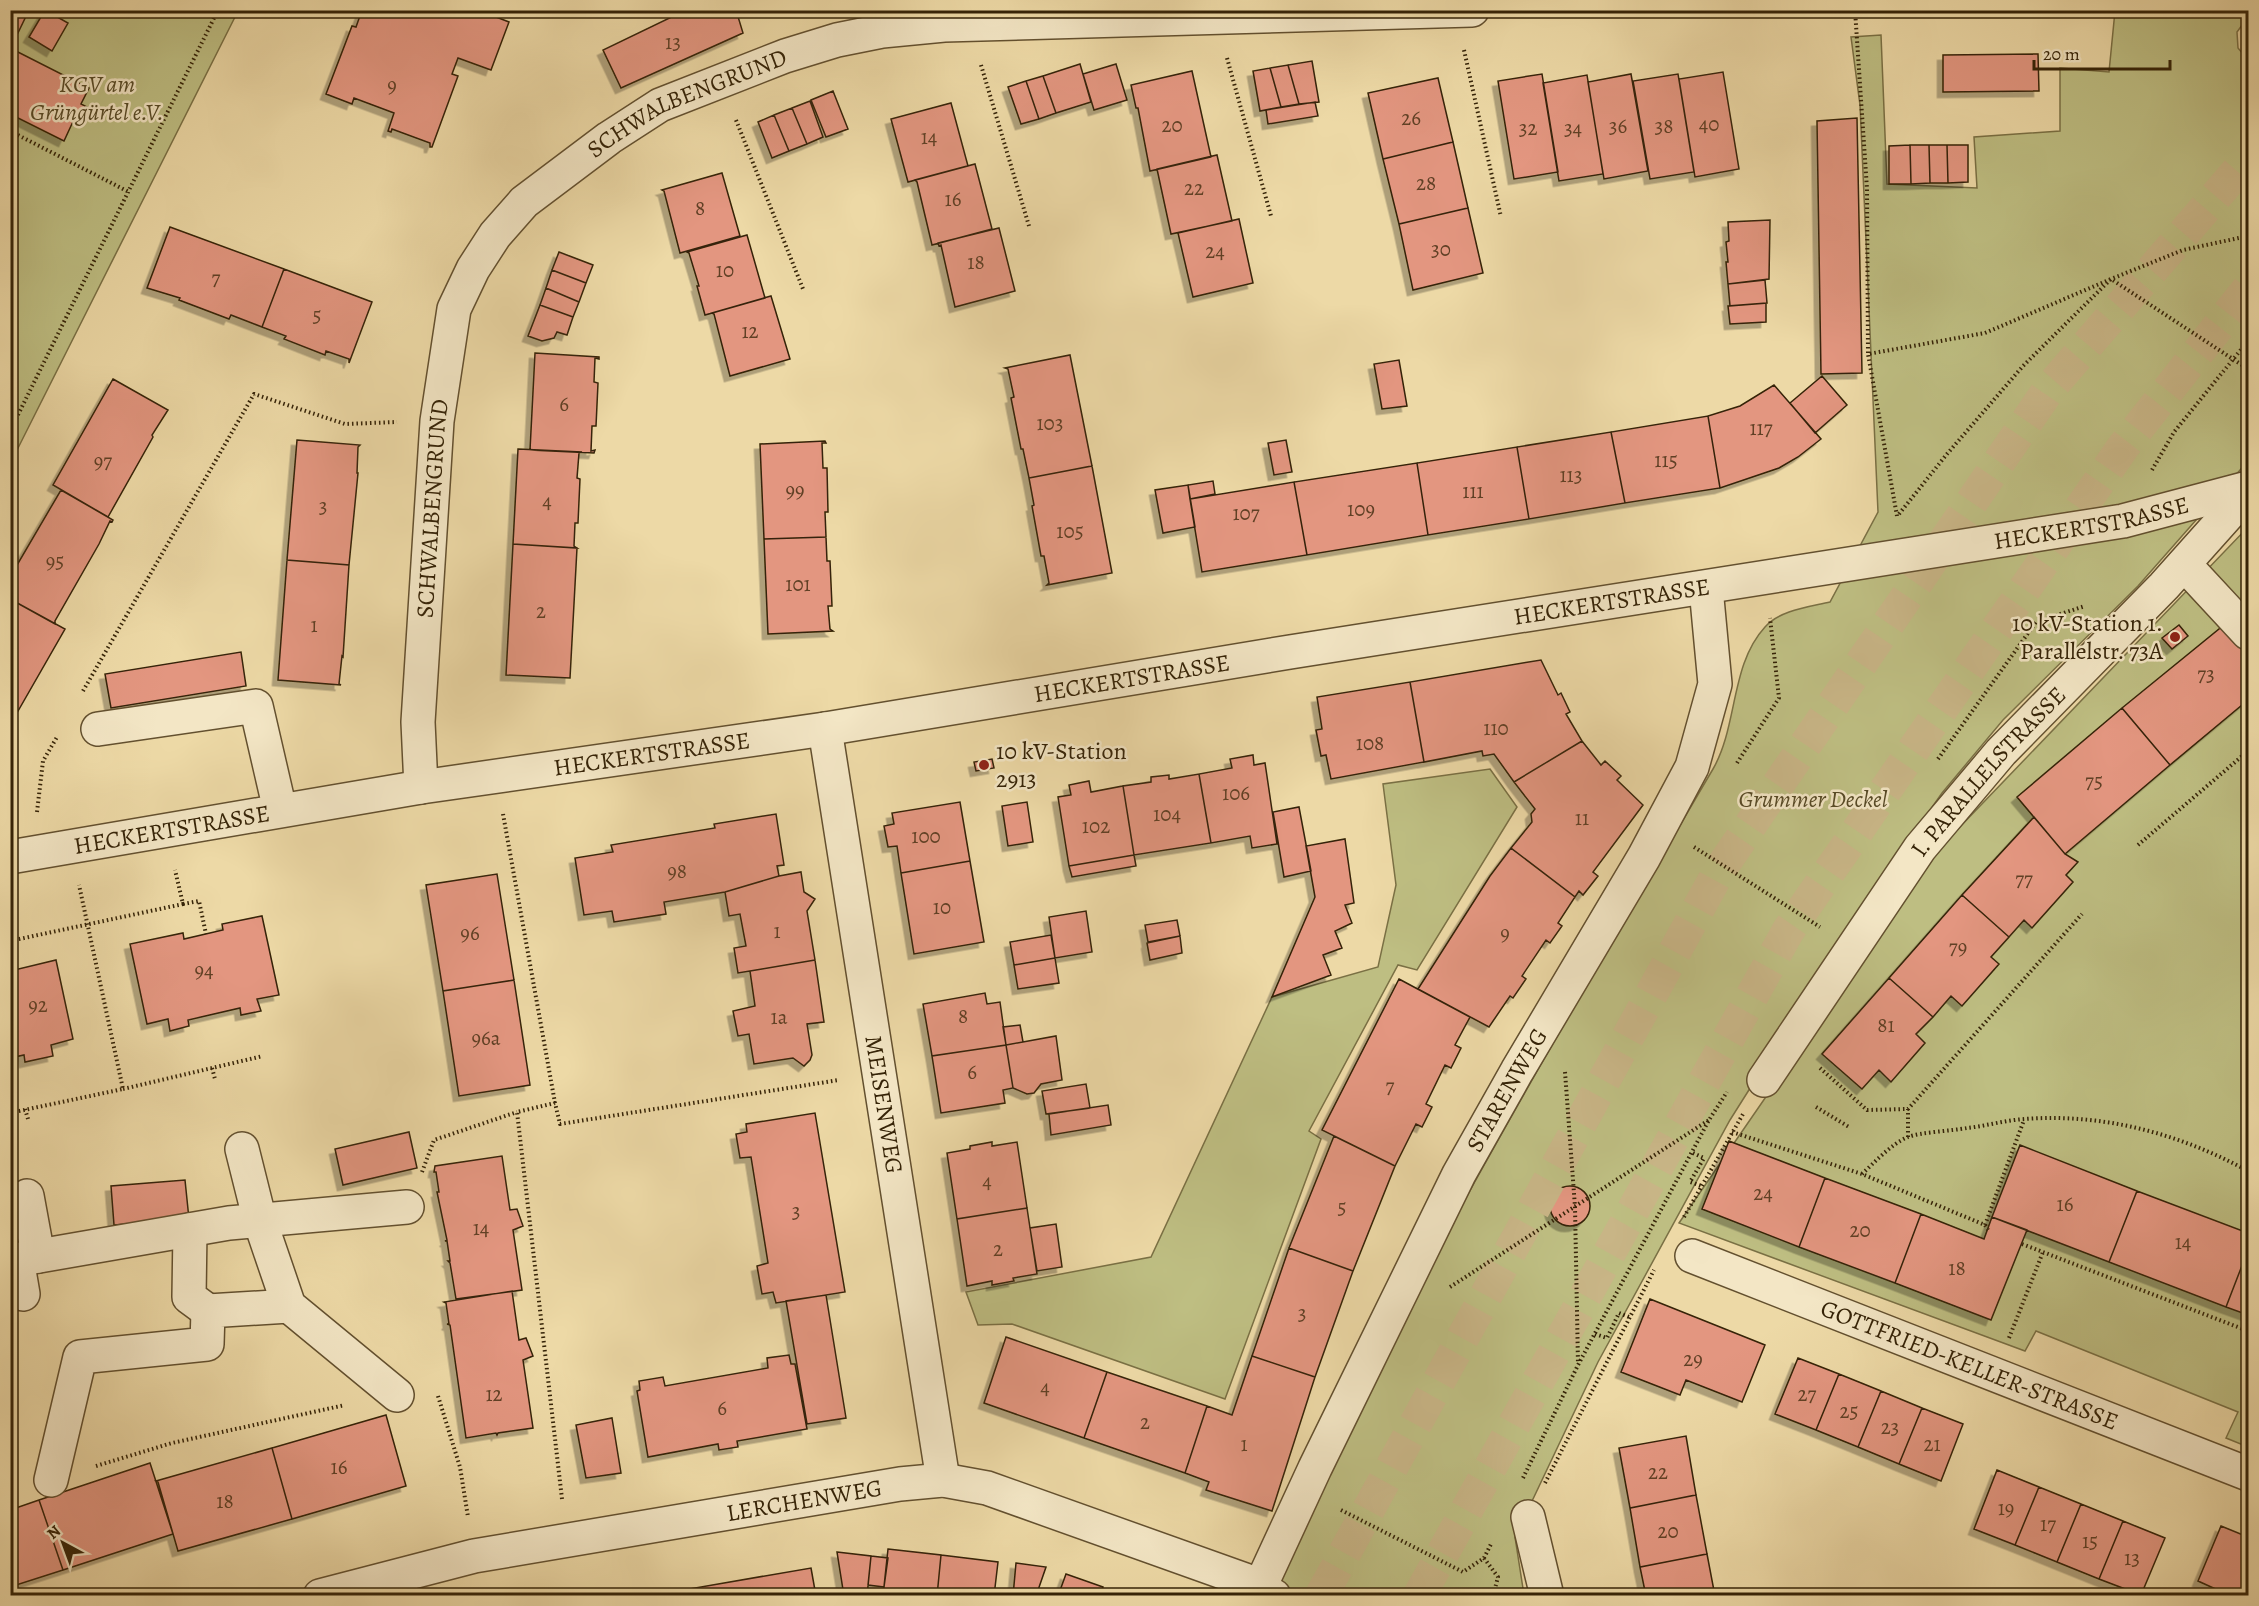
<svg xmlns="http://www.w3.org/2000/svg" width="2259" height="1606" font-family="Alegreya,serif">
	<defs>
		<filter id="shadow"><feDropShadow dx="-5.5" dy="5.5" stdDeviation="0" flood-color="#0004"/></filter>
	</defs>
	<rect width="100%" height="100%" fill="#edd9a6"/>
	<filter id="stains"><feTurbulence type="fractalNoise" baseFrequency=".00333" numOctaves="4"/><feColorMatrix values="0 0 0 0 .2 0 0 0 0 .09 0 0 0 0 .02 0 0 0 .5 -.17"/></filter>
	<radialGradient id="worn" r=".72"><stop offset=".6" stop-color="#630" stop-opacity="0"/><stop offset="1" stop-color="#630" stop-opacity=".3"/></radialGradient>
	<path fill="#bebe82" stroke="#7a7044" stroke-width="1.5" d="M11,11h227l-227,451z
		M2115,11h133v6l-11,15 1,16 10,12v401l-110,125 -135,134 -61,73 -58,83 -154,244 -132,242 -83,175 9,58 -266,1c47,-93 94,-185 142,-277 99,-186 206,-368 313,-550 25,-43 17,-104 52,-142 15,-17 44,-20 65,-25l48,-90 -18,-407 -9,-68 30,-2 6,149 90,4 -3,-51 86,-6v-63l49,4z
		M2248,527v920l-22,-9 12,-26 -202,-81 -11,20 -346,-128 252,-366z
		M1490,769l27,38 -100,163 -19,-5 -89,166 12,8 -96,260 -213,-75 -34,1 -12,-33 185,-35 121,-260 106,-30 18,-82 -13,-101z"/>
	<path fill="#e39680" stroke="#352307" stroke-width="1.5" filter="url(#shadow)" d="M10,10h19l-13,27 -6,-3z
		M45,10l23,13 -16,28 -23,-14z
		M362,10h116l31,12 -18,48 -33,-12 -6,16 6,2 -26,71h-2v-4l-38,-14 -1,3 -3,-1 6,-18 -40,-15 -2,6 -26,-10 26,-68 4,1z
		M736,10l7,23 -122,55 -18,-38 83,-40z
		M10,48l79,40 -8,16 6,3 -5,12 -6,-4 -12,26 -54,-27z
		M2038,54l1,37 -96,1v-37z
		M1312,61l7,41 -20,2 -11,-39z
		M1080,64l11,38 -35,11 -13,-37z
		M1116,64l11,36 -33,10 -11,-36z
		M1288,65l11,39 -18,3 -11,-39z
		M1270,68l11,39 -21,4 -7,-40z
		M1192,71l19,86 -61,14 -12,-63h-2l-5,-23z
		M1723,72l16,97 -44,8 -16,-98z
		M1542,74l16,98 -44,7 -16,-98z
		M1631,74l17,97 -44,8 -16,-97z
		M1678,74l16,98 -44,7 -17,-98z
		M1587,75l16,99 -44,7 -16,-98z
		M1043,76l13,37 -17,6 -13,-38z
		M1438,78l15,64 -70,17 -15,-66z
		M1026,81l13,38 -18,5 -13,-37z
		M833,91l15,38 -22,8 -15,-37z
		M810,101l13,36 -16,7 -15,-36z
		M1315,102l3,14 -50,8 -2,-14z
		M951,103l17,63 -60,16 -17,-63z
		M792,108l15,36 -18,7 -15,-36z
		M774,115l15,36 -17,7 -14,-36z
		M1857,118l5,255 -41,1 -4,-253z
		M1453,142l15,66 -69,16 -16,-65z
		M1910,145h19l1,38 -19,1z
		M1910,145l1,39h-22v-38z
		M1929,145h18l1,38h-18z
		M1947,145h21v37l-20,1z
		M1217,155l15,66 -61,13 -14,-65z
		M975,164l17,65 -60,16 -15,-63 -2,-2z
		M722,173l18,63 -60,17 -16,-62 -2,-1z
		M1468,208l15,65 -70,17 -14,-66z
		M1239,219l14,64 -60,14 -15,-64z
		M1770,220l-1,59 -41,5 -2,-22h2l-2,-20 3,-1 -1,-19z
		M170,227l114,42 -22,58 -31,-12 -2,4 -50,-19 1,-2 -33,-10z
		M999,228l16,63 -60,16 -14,-62 -2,1 -1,-3z
		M747,235l18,63 -60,17 -8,-29h2l-10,-33 -2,-1z
		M559,252l34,13 -7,18 -34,-13z
		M284,269l88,33 -23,61v-4l-23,-8 -1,4 -41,-16 2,-3 -24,-9z
		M552,270l34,13 -7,19 -33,-14z
		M1765,280l2,23 -37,3 -2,-22z
		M546,288l33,14 -6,15 -33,-12z
		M771,296l19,63 -60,17 -16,-62 -2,-1z
		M1766,303v19l-36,2 -2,-18z
		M540,305l33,12 -6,18 -10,-3 -3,6 -12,3 -14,-5z
		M535,353l64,4v2l-4,-1 -1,24 4,1 -2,43h-4l-1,25 4,-1 -1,3 -64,-3z
		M1070,355l22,111 -63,12 -6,-29h-2l-10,-51 3,-1 -6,-28 -3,-1z
		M1399,360l8,46 -25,3 -8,-45z
		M1822,376l25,29 -32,28 -25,-30z
		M113,379l55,31 -16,25 1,2 -45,80 -55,-32z
		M1774,385l47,54 -23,18 -19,11 -59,20 -12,-72 32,-10z
		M1708,416l12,72 -95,15 -14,-71z
		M1611,432l14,71 -96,16 -12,-72z
		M297,440l63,5 -2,2 -1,26h1l-9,92 -62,-5z
		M1286,440l6,32 -18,3 -6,-32z
		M825,441l1,2h-4l1,25h4l1,44h-3l1,25 -62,2 -4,-95z
		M1517,447l12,72 -101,16 -11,-72z
		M518,449l64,3 -3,1 -2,25 3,1 -2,44h-3l-1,23 3,2 -64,-4z
		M1417,463l11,72 -121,20 -13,-73z
		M1092,466l20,107 -65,12 2,-2 -5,-27h-3l-9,-50 2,-1 -5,-27z
		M1213,481l2,13 -25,5 -2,-14z
		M1294,482l13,73 -105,17 -12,-73z
		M1188,485l7,42 -32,6 -8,-43z
		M61,490l52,30 -1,2 -2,-1 -11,23 -44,77v3l-45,-25v-22z
		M826,537l1,24h3l2,45h-4l2,23 3,2 -65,3 -4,-95z
		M513,544l64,4 -7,130 -64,-3z
		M287,560l62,5 -6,92 -1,-1 -3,28 2,1 -63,-5z
		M10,599l55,30 -55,96z
		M2235,616l13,32v52l-78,65 -48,-57z
		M2179,625l9,11 -16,13 -10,-11z
		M241,652l5,34 -135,22 -6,-34z
		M1541,660l17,35 3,-2 9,19 -4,2 16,27 -68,41 -20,-28 -11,2 -1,-5 -58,11 -14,-80z
		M1410,682l14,80 -93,17 -5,-24 -5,1 -5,-26 6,-1 -5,-32z
		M2122,708l48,57 -105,89 -48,-57z
		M1582,741l19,24 4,-4 16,15 -4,4 26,25 -50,67 5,4 -15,19 -4,-4 -4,6 -64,-49 21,-26 -1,-8 4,-5 -21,-27z
		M1253,755l1,10 11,-2 12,81 -25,4 -2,-12 -39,7 -12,-69 33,-6 -2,-9z
		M992,759l2,9 -18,3 -2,-9z
		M1199,774l12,69 -77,12 -11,-69 28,-4v-5l18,-2v4z
		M1089,781l2,11 32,-6 11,69 -65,11 -11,-69 13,-2 -2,-10z
		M960,802l10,59 -69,12 -4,-27 -9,1 -4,-21 10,-2 -2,-11z
		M1027,802l6,40 -25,4 -6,-40z
		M1299,807l12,64 -27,6 -11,-65z
		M776,814l8,51 -7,1 2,10 -54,16 -61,10 2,12 -52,8 -2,-11 -28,4 -9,-57 38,-6 -2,-7 104,-17 -1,-4z
		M2034,817l31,37 13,8 -12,13 7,7 -41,46 -8,-8 -15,17 -47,-42z
		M1345,839l9,64 -9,2 7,18 -17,8 7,17 -19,7 8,20 -59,22 43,-100 -9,-51z
		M1511,848l64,49 -17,26 4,3 -12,17 -4,-3 -24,36 4,3 -13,19 -3,-2 -21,31 -71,-38 72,-113z
		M1134,855l2,11 -64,11 -3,-11z
		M970,861l14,81 -70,12 -13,-81z
		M801,872l3,20 11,7 -8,12 8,49 -77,13 -4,-25 12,-2 -6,-32 -11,2 -4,-24 54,-16z
		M497,874l17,106 -71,11 -17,-106z
		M1962,895l47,42 -18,20 8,7 -37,42 -11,-10 -18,21 -44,-39z
		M1086,911l6,41 -37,6 -6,-41z
		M262,916l17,79 -22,4 4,12 -20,4 -1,-7 -52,12 1,6 -19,5 -2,-12 -21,5 -17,-80 53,-11 1,6 39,-9 -1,-6z
		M1177,920l3,16 -32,6 -3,-17z
		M1051,935l4,23 -41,7 -4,-23z
		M1180,936l2,17 -32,7 -3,-17z
		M1055,958l4,25 -41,6 -4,-24z
		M56,960l17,79 -22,6 2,11 -28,6 -1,-7 -14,3v-87z
		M815,960l9,62 -17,2 5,31 -2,5 -6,6 -11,-8 -39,6 -5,-30 -11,2 -5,-25 22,-5 -5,-35z
		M1889,978l44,39 -17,17 9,9 -34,39 -12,-12 -17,19 -40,-35z
		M1399,979l71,38 -15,28 6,3 -10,20 -6,-3 -19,39 6,3 -10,20 -6,-3 -21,42 -73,-36z
		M514,980l16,105 -71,11 -16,-105z
		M985,993l2,11 13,-2 6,43 -74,11 -9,-52z
		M1020,1025l3,17 -17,3 -3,-18z
		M1056,1036l6,44 -21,4 -7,9 -7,1 -14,-6 -7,-43z
		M1006,1045l7,43 -10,2 2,13 -64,10 -9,-57z
		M1086,1084l4,24 -44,6 -4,-23z
		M1108,1105l3,20 -60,10 -2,-21z
		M815,1113l30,179 -69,11 -3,-11 -11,2 -5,-28 11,-3 -17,-106 -11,1 -4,-24 11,-2 -1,-8z
		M409,1132l8,36 -74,17 -8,-36z
		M1334,1136l61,30 -42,105 -64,-23z
		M1729,1141l96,37 -26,69 -97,-38z
		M992,1142v4l25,-4 10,66 -70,11 -10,-66 23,-4v-3z
		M2020,1145l117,46 -28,71 -117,-45z
		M502,1156l8,54 7,-1 6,17 -10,4 9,60 -66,9 -6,-36 -2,-2h2l-3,-20h-2l2,-1 -10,-48h2l-3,-20h-2l1,-6z
		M1825,1178l96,36 -26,69 -96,-36z
		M185,1180l4,39 -75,6 -3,-39z
		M1550 1206a20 20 0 1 1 40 0a20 20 0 1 1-40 0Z
		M2137,1191l111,42v17l-22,57 -117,-45z
		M1027,1208l10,66 -24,4 1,3 -22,4v-4l-25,5 -10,-67z
		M1921,1214l63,25 8,-22 35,13 -36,90 -96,-37z
		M1056,1224l6,43 -25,4 -7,-43z
		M1289,1248l64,23 -38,106 -63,-21z
		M2248,1250v65l-22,-8z
		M512,1291l7,49 7,-2 7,18 -10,4 10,68 -35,5 -1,2 -1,-2 -30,5 -16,-113 -3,-1h2l-3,-21 -2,-1z
		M826,1295l20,123 -39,6 -21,-123z
		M1650,1299l115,46 -23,57 -56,-22 -6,15 -59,-23z
		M1006,1337l101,35 -23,66 -100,-35z
		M789,1355l2,9h4l12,65 -70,12 1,6 -19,3 -1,-6 -70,13 -11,-66 3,-1 -1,-9 24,-4 2,9 103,-18 -1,-10z
		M1252,1356l63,21 -43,134 -66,-21 3,-8 -24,-9 22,-67 25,9z
		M1798,1358l41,16 -23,56 -41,-16z
		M1107,1372l100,34 -22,67 -101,-35z
		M1839,1374l42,17 -23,56 -42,-17z
		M1881,1391l41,17 -23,56 -41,-17z
		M1922,1408l41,16 -22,57 -42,-17z
		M386,1415l20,71 -114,33 -20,-71z
		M612,1418l9,55 -35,5 -10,-53z
		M1686,1436l10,59 -66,13 -11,-60z
		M272,1448l20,71 -114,32 -20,-69 -2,-1z
		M150,1463l23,71 -110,36 -24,-70z
		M1997,1470l42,17 -24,58 -41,-16z
		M2039,1487l42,17 -24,58 -42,-17z
		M1696,1495l11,59 -67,13 -10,-59z
		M39,1500l24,70 -53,17v-77z
		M2081,1504l42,17 -24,58 -42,-17z
		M2123,1521l42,17 -24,57 -42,-16z
		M2221,1526l27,11v38l-8,21h-9l-33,-15z
		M888,1549l53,6 -4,41h-54z
		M837,1552l34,4 -4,40h-23z
		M1707,1554l8,42h-69l-6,-29z
		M941,1555l57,7 -4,34h-57z
		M871,1556l17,2 -4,29 -16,-2z
		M1016,1563l30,4 -10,29h-23z
		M811,1568l5,28h-126l-1,-7z
		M1066,1574l37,13 -3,9h-42z
		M689,1589l1,7h-42z"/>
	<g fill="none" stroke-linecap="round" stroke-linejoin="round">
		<path stroke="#c8b586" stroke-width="33" stroke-dasharray="33 16" stroke-linecap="butt" d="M1321,1596l398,-725 330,-482 199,-230
			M1419,1596l369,-665 335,-484 125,-158"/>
		<g stroke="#63502f" stroke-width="36">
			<g id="minor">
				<path d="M2184,564l64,69"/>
				<path d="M98,729l158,-23 24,104"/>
				<path id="s1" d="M825,729l118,751"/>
				<path id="s2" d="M421,787l-3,-65 19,-301 17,-112 19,-40 22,-34 29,-33 85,-64 51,-33 125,-49 52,-16 45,-9 62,-6 528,-15"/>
				<path id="s3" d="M10,857l411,-70 404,-58 465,-77 833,-131 125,-33"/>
				<path id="s4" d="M1764,1080l156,-232 81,-96 163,-166 84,-94"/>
				<path d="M242,1149l18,72 29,85 108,89"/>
				<path d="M27,1196l11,60"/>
				<path d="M190,1230l-1,67 19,14"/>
				<path id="s5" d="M1692,1256l556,218"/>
				<path d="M17,1259l6,35"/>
				<path d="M10,1261l219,-38 178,-16"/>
				<path d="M51,1480l29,-123 127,-13 1,-33 81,-5"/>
				<path d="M1528,1517l19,79"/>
				<path id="s6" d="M1260,1587l55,-119 144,-294 58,-103 127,-214 48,-90 23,-83 -9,-96"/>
				<path id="s7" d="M320,1596l154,-40 426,-72 43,-4 44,8 258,92 29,16"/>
			</g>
		</g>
		<path stroke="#352307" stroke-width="4" stroke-dasharray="1.5 3" stroke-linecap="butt" d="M1855,10l12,179 1,165
			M1464,50l37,167
			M1227,58l44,158
			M981,65l48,161
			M736,120l67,169
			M10,131l119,61
			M10,431l208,-421
			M2152,470l22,-38 74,-91
			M1899,514l48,-60 76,-88 88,-87 72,-29 65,-14
			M1897,516l-29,-162 117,-21 126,-54 137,90
			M83,691l171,-297 91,30 52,-2
			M1938,759l98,-137 49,-16
			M1737,763l42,-65 -9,-80
			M37,812l6,-51 14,-24
			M503,814l52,289
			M2138,845l110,-94
			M1694,847l126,80
			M183,904l16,-3 7,33
			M10,941l173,-37 -8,-34
			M212,1068l3,11
			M1820,1068l47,42 41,-1 174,-195
			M1565,1072l10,135 3,157
			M123,1089l140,-33
			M1816,1107l33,20
			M25,1109l3,10
			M10,1113l113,-24 -44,-204
			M1732,1132l130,42 123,51 3,5
			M1908,1137v-28
			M1693,1153l11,5 -14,24 12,4
			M422,1172l12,-32 83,-28
			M1862,1174c13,-12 29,-30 46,-37 13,-5 43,-6 59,-9 19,-2 39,-8 58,-9 79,-6 155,15 223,52
			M1684,1217l59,-103
			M1985,1225l39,-105
			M2022,1244l226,87
			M1450,1287l259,-167
			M1595,1334l12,4 12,-25 10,4
			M2009,1338l34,-86
			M438,1396l22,71 8,50
			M96,1466l76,-23 173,-38
			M1523,1478l55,-113 131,-245 18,-28
			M1545,1483l109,-213
			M562,1499l-45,-387 38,-9 5,21 279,-44
			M1341,1510l122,62 21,-14 8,-16
			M1484,1558l14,19 -5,19"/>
		<use href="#minor" stroke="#f3e6c5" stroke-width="33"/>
	</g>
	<g fill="#8f2418" stroke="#f3e6c5" stroke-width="2">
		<circle cx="2175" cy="637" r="6"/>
		<circle cx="984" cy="765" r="6"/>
	</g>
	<g text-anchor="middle" stroke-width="5" stroke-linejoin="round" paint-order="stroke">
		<g font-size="21" fill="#604025">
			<text x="673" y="49">13</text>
			<text x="392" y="92">9</text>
			<text x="1411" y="125">26</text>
			<text x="1709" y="131">40</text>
			<text x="1172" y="132">20</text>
			<text x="1618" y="133">36</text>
			<text x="1664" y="133">38</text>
			<text x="1528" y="135">32</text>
			<text x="1573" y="135">34</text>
			<text x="929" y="144">14</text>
			<text x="1426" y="190">28</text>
			<text x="1194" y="195">22</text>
			<text x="953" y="206">16</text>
			<text x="700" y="215">8</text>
			<text x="1441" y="256">30</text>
			<text x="1215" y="258">24</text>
			<text x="976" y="269">18</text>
			<text x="725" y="277">10</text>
			<text x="216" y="285">7</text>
			<text x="317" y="322">5</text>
			<text x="750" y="338">12</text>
			<text x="564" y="411">6</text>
			<text x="1050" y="430">103</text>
			<text x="1761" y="435">117</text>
			<text x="1666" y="467">115</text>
			<text x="103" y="468">97</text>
			<text x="1571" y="482">113</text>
			<text x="795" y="497">99</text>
			<text x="1473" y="498">111</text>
			<text x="547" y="508">4</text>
			<text x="323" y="513">3</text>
			<text x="1361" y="516">109</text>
			<text x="1246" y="520">107</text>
			<text x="1070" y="538">105</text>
			<text x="55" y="568">95</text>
			<text x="798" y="591">101</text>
			<text x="541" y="618">2</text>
			<text x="314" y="632">1</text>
			<text x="2206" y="681">73</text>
			<text x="1496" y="735">110</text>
			<text x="1370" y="750">108</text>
			<text x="2094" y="788">75</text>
			<text x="1236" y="800">106</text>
			<text x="1167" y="821">104</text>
			<text x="1582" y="825">11</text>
			<text x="1096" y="833">102</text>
			<text x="926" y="843">100</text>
			<text x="677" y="878">98</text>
			<text x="2024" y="886">77</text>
			<text x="942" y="914">10</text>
			<text x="777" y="938">1</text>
			<text x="470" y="940">96</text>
			<text x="1505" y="940">9</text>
			<text x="1958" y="954">79</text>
			<text x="204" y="977">94</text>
			<text x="38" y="1012">92</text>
			<text x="963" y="1023">8</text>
			<text x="779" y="1024">1a</text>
			<text x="1886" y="1032">81</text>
			<text x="486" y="1045">96a</text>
			<text x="972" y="1079">6</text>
			<text x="1390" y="1093">7</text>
			<text x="987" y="1188">4</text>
			<text x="1763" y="1200">24</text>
			<text x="2065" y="1211">16</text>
			<text x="1342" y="1214">5</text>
			<text x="796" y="1218">3</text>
			<text x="481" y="1235">14</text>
			<text x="1860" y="1237">20</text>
			<text x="2183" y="1249">14</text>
			<text x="998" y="1256">2</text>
			<text x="1957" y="1275">18</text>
			<text x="1302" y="1320">3</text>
			<text x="1693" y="1366">29</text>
			<text x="1045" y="1394">4</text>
			<text x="494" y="1401">12</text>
			<text x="1807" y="1401">27</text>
			<text x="722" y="1415">6</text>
			<text x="1849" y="1418">25</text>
			<text x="1145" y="1429">2</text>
			<text x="1890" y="1434">23</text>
			<text x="1244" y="1451">1</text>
			<text x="1932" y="1451">21</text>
			<text x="339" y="1474">16</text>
			<text x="1658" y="1479">22</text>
			<text x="225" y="1508">18</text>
			<text x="2006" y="1515">19</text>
			<text x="2048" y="1531">17</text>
			<text x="1668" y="1538">20</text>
			<text x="2090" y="1548">15</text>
			<text x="2132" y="1565">13</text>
		</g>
		<g font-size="24" font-style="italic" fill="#574a26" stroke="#f3e6c5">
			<text x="97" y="92">KGV am<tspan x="97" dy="28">Grüngürtel e.V.</tspan></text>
			<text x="1813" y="807">Grummer Deckel</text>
		</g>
		<g font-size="24" fill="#352307" stroke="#f3e6c5">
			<text dy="8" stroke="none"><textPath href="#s2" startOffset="801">SCHWALBENGRUND</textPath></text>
			<text dy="8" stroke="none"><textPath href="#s2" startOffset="279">SCHWALBENGRUND</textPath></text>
			<text dy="8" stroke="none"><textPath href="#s3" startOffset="2108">HECKERTSTRASSE</textPath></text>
			<text dy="8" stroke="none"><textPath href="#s3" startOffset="1622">HECKERTSTRASSE</textPath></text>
			<text dy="8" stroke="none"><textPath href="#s3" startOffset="1136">HECKERTSTRASSE</textPath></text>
			<text dy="8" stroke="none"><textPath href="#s3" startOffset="650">HECKERTSTRASSE</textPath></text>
			<text dy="8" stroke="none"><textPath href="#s4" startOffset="382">I. PARALLELSTRASSE</textPath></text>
			<text dy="8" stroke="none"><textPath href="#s3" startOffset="164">HECKERTSTRASSE</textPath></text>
			<text dy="8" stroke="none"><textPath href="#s6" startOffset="555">STARENWEG</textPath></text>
			<text dy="8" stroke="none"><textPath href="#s1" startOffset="380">MEISENWEG</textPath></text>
			<text dy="8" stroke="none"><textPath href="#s5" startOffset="298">GOTTFRIED-KELLER-STRASSE</textPath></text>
			<text dy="8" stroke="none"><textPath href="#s7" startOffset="494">LERCHENWEG</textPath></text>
		</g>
		<g font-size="24" fill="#352307" stroke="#f3e6c5" text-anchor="end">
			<text x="2163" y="631">10 kV-Station 1.<tspan x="2163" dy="28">Parallelstr. 73A</tspan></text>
			<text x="996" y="759" text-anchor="start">10 kV-Station<tspan x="996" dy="28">2913</tspan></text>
		</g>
	</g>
	<rect width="2259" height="1606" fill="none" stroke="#edd9a6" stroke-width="36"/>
	<rect x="12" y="12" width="2235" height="1582" fill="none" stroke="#352307" stroke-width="3"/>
	<rect x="18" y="18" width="2223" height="1570" fill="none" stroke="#352307" stroke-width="1.5"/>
	<g transform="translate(63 1543) rotate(319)" stroke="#f3e6c5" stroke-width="4.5" paint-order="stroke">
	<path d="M0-4.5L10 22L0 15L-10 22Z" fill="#352307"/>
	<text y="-9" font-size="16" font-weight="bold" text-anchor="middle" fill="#352307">N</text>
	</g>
	<path d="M2034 60v9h136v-9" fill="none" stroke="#352307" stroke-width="3"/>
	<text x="2043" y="60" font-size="18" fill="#352307" stroke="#f3e6c5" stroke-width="4.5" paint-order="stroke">20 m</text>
	<rect width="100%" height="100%" filter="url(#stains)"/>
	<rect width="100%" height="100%" fill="url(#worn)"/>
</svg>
